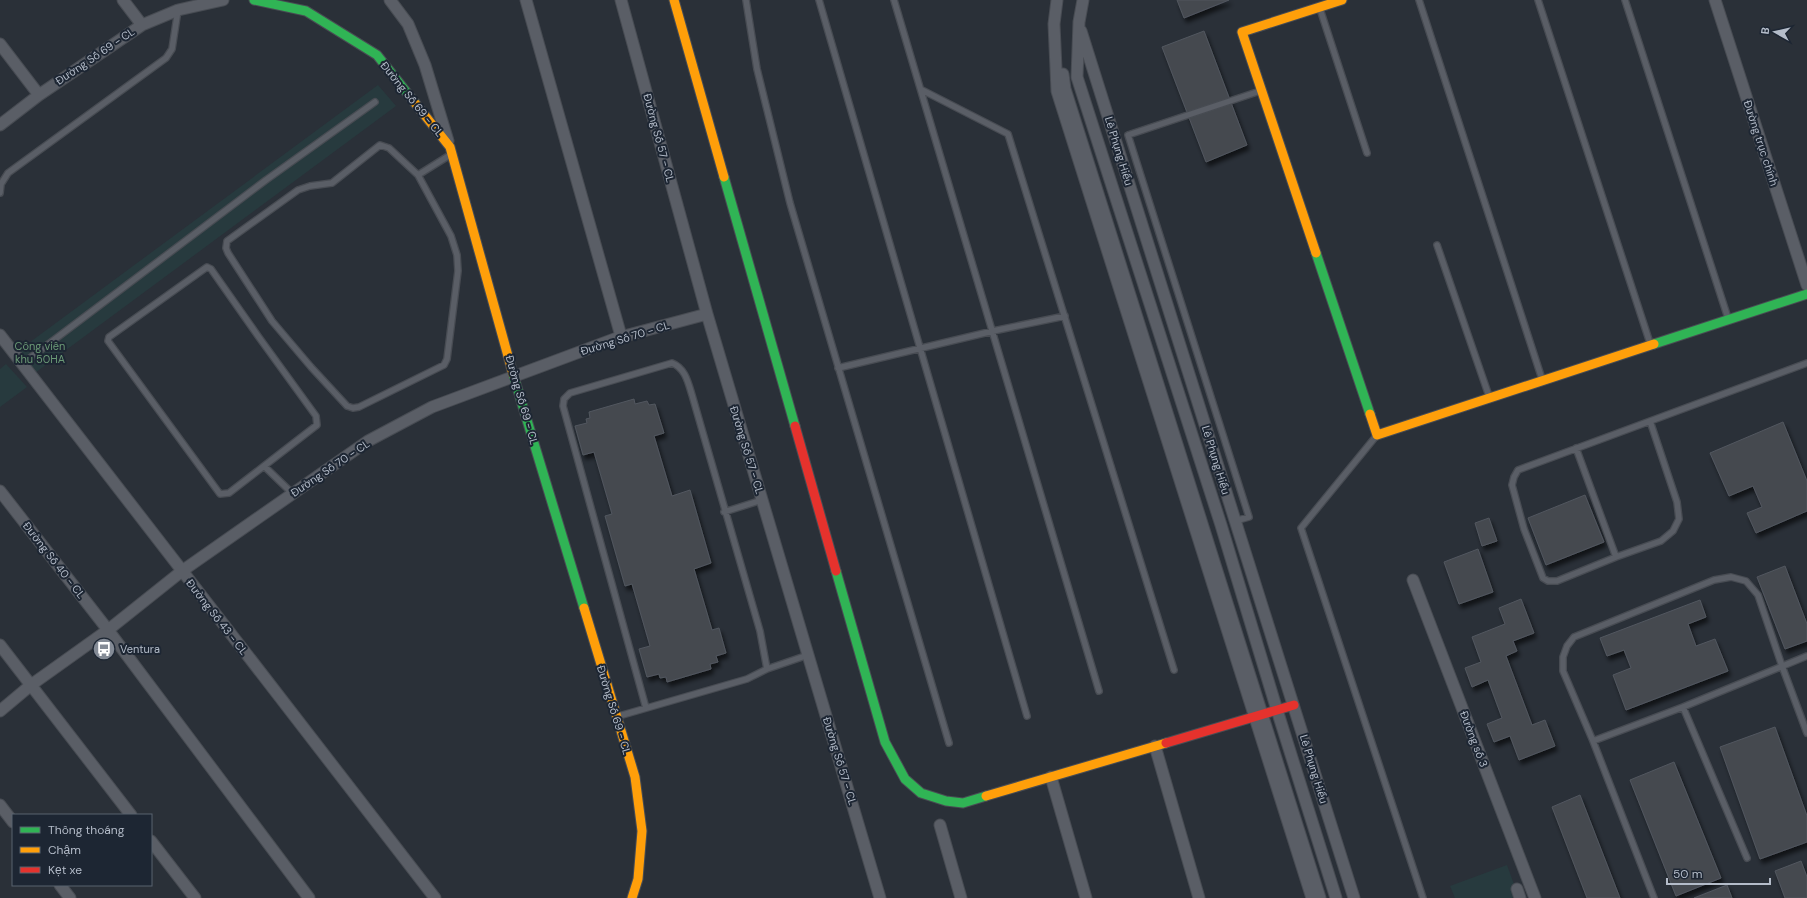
<svg xmlns="http://www.w3.org/2000/svg" width="1807" height="898" font-family="'DM Sans',sans-serif">
	<defs>
		<filter id="shadow"><feDropShadow dx="2.5" dy="4.5" stdDeviation="2" flood-color="#0009"/></filter>
	</defs>
	<rect width="100%" height="100%" fill="#2a3038"/>
	<path fill="#273a3e" d="M378,85l18,21 -361,267 -17,-22z
		M6,364l21,23 -27,20v-38z
		M1507,865l12,33h-64l-5,-12z"/>
	<path fill="#444950" stroke="#52575f" filter="url(#shadow)" d="M1177,0h52l-45,18z
		M1204,31l43,114 -41,17 -44,-115z
		M634,399l1,5 12,-3 2,4 6,-1 9,29 -10,3 18,60 18,-6 21,73 -17,6 18,61 7,-2 7,25 -10,3 2,6 -8,2 1,5 -44,13 -1,-5 -6,1 -1,-4 -12,3 -8,-28 11,-3 -18,-62 -7,2 -20,-70 7,-2 -18,-62 -11,3 -8,-29 12,-3 -1,-4 4,-1 -1,-6z
		M1783,422l24,59v30l-51,22 -9,-20 15,-6 -9,-21 -24,10 -19,-43z
		M1585,495l19,47 -58,23 -18,-47z
		M1489,518l8,23 -15,5 -7,-23z
		M1478,549l15,43 -34,12 -15,-42z
		M1785,566l22,58v17l-22,8 -28,-72z
		M1521,599l13,34 -21,8 4,10 -11,5 26,69 13,-5 10,26 -36,14 -9,-24 -16,6 -7,-18 15,-6 -14,-38 -16,7 -7,-19 16,-6 -9,-25 33,-13 -6,-16z
		M1700,600l6,17 -18,7 8,22 19,-7 13,32 -102,39 -13,-35 18,-7 -7,-18 -17,6 -7,-18z
		M1775,727l32,89v26l-47,17 -40,-112z
		M1674,762l47,116 -45,18 -46,-116z
		M1580,795l40,103h-33l-35,-91z
		M1801,861l6,16v21h-22l-10,-27z
		M1727,885l5,13h-38z"/>
	<g fill="none" stroke-linecap="round" stroke-linejoin="round">
		<g stroke="#484c53" stroke-width="8">
			<path id="lane" d="M746,0l11,69 33,134 159,540
				M819,0l208,716
				M894,0l205,691
				M1419,0l123,379
				M1538,0l112,343
				M1625,0l103,318
				M1320,9l47,144
				M922,90l86,44 166,536
				M418,175l33,61 6,19 1,16 -11,88 -3,6 -85,42 -6,1 -6,-2 -36,-39 -39,-46 -44,-68 -2,-5 1,-7 71,-51 12,-4 22,-3 48,-38 9,3 29,27 32,-20
				M0,193l1,-9 7,-11 158,-115 6,-9 6,-39
				M1437,245l52,151
				M22,364l244,-184 109,-78
				M838,368l155,-37 72,-15
				M1377,435l-76,93 122,370
				M1576,448l40,109 45,-16 12,-10 6,-12 -2,-17 -27,-81
				M264,466l53,-41 -1,-9 -58,-80 -47,-67 -4,-2 -98,70 -1,4 112,153 9,-1 35,-27 28,27
				M724,512l38,-12
				M1235,521l14,-4 -121,-382 132,-44
				M1616,557l-59,24h-9l-5,-3 -19,-49 -12,-44 2,-8 4,-7 289,-107
				M767,669l41,-14
				M1683,707l64,151
				M619,716l128,-37 20,-10 -7,-38 -68,-236c-4,-13 -7,-27 -20,-32l-102,30 -6,6 -1,7 83,302
				M1593,741l90,-34 124,-51
				M1654,898l-61,-157 -30,-70v-14l4,-11 7,-9 140,-57 17,-3 15,4 12,14 24,71 25,67"/>
		</g>
		<g stroke="#484c53" stroke-width="13">
			<path id="street" d="M123,0l19,25
				M390,0l18,24 17,41 23,76
				M526,0l95,336
				M621,0l86,314 173,584
				M1057,0l-3,24 3,67 255,807
				M1083,0l-4,22 -2,55 144,448 56,185 59,188
				M1715,0l92,285
				M1081,31l273,867
				M0,44l39,51
				M1063,74l2,15 255,809
				M0,125l39,-30 103,-70 36,-15 45,-10
				M0,335l435,563
				M0,491l108,139 201,268
				M1413,580l122,318
				M0,645l131,170
				M0,711l31,-26 77,-55 74,-59 186,-130 64,-34 185,-69 90,-24
				M1155,746l44,152
				M1051,777l35,121
				M0,805l13,17
				M940,825l21,73
				M151,841l44,57
				M60,885l10,13
				M1517,889l3,9"/>
		</g>
		<g stroke="#484c53" stroke-width="11">
			<path id="fast" d="M254,0l52,11 71,44 38,48
				M724,177l71,249
				M1316,253l54,161
				M1654,344l153,-50
				M513,374l71,234
				M836,571l49,171 20,37 16,14 25,8 17,2 23,-7"/>
		</g>
		<g stroke="#484c53" stroke-width="11">
			<path id="slow" d="M674,0l50,177
				M415,103l35,44 63,227
				M1316,253l-74,-221 100,-32
				M1370,414l7,21 277,-91
				M584,608l51,169 7,54 -4,48 -6,19
				M986,796l180,-53"/>
		</g>
		<g stroke="#484c53" stroke-width="11">
			<path id="jam" d="M795,426l41,145
				M1166,743l128,-38"/>
		</g>
		<use href="#lane" stroke="#5a5e66" stroke-width="5.5"/>
		<use href="#street" stroke="#5a5e66" stroke-width="11"/>
		<use href="#fast" stroke="#30b455" stroke-width="9"/>
		<use href="#slow" stroke="#ff9f0a" stroke-width="9"/>
		<use href="#jam" stroke="#e5322d" stroke-width="9"/>
	</g>
	<defs>
		<g id="bus-disc" transform="scale(1.15)"><circle r="9.5" fill="#848b96" stroke="#1d2633"/><path d="M-5-6H5V4H4V6H2V4H-2V6H-4V4H-5ZM-3.5-4V0h7V-4ZM-3.5 1.2v1.5H-2V1.2ZM2 1.2v1.5H3.5V1.2Z" fill="#fff"/></g>
	</defs>
	<g fill-rule="evenodd">
		<use href="#bus-disc" x="104" y="649"/>
	</g>
	<g text-anchor="middle" stroke-width="4" stroke-linejoin="round" paint-order="stroke">
		<g font-size="11" fill="#b4bcc9" stroke="#1d2633">
			<text transform="translate(95 56) rotate(-34)" y="4">Đường Số 69 - CL</text>
			<text transform="translate(412 99) rotate(51)" y="4">Đường Số 69 - CL</text>
			<text transform="translate(659 138) rotate(75)" y="4">Đường Số 57 - CL</text>
			<text transform="translate(1761 143) rotate(72)" y="4">Đường trục chính</text>
			<text transform="translate(1119 151) rotate(73)" y="4">Lê Phụng Hiểu</text>
			<text transform="translate(625 338) rotate(-17)" y="4">Đường Số 70 - CL</text>
			<text transform="translate(522 400) rotate(74)" y="4">Đường Số 69 - CL</text>
			<text transform="translate(747 450) rotate(73)" y="4">Đường Số 57 - CL</text>
			<text transform="translate(1216 460) rotate(73)" y="4">Lê Phụng Hiểu</text>
			<text transform="translate(330 468) rotate(-34)" y="4">Đường Số 70 - CL</text>
			<text transform="translate(54 560) rotate(52)" y="4">Đường Số 40 - CL</text>
			<text transform="translate(217 617) rotate(52)" y="4">Đường Số 43 - CL</text>
			<text transform="translate(614 710) rotate(73)" y="4">Đường Số 69 - CL</text>
			<text transform="translate(1474 739) rotate(69)" y="4">Đường số 3</text>
			<text transform="translate(840 761) rotate(73)" y="4">Đường Số 57 - CL</text>
			<text transform="translate(1314 769) rotate(73)" y="4">Lê Phụng Hiểu</text>
		</g>
		<g font-size="11" fill="#6b9a76" stroke="#1d2633">
			<text x="40" y="350">Công viên<tspan x="40" dy="13">khu 50HA</tspan></text>
		</g>
		<g font-size="11" fill="#b4bcc9" stroke="#1d2633" text-anchor="start">
			<text x="120" y="653">Ventura</text>
		</g>
	</g>
	<rect x="12" y="814" width="140" height="72" fill="#1d2633" stroke="#59626f"/>
	<rect x="20" y="827" width="20" height="6" fill="#30b455" stroke="#59626f"/>
	<text x="48" y="834" font-size="12" fill="#b4bcc9">Thông thoáng</text>
	<rect x="20" y="847" width="20" height="6" fill="#ff9f0a" stroke="#59626f"/>
	<text x="48" y="854" font-size="12" fill="#b4bcc9">Chậm</text>
	<rect x="20" y="867" width="20" height="6" fill="#e5322d" stroke="#59626f"/>
	<text x="48" y="874" font-size="12" fill="#b4bcc9">Kẹt xe</text>
	<g transform="translate(1775 32) rotate(278)" stroke="#1d2633" stroke-width="3" paint-order="stroke">
	<path d="M0-3L7 15L0 10L-7 15Z" fill="#b4bcc9"/>
	<text y="-6" font-size="11" font-weight="bold" text-anchor="middle" fill="#b4bcc9">B</text>
	</g>
	<path d="M1667 878v6h103v-6" fill="none" stroke="#b4bcc9" stroke-width="2"/>
	<text x="1673" y="878" font-size="12" fill="#b4bcc9" stroke="#1d2633" stroke-width="3" paint-order="stroke">50 m</text>
</svg>
